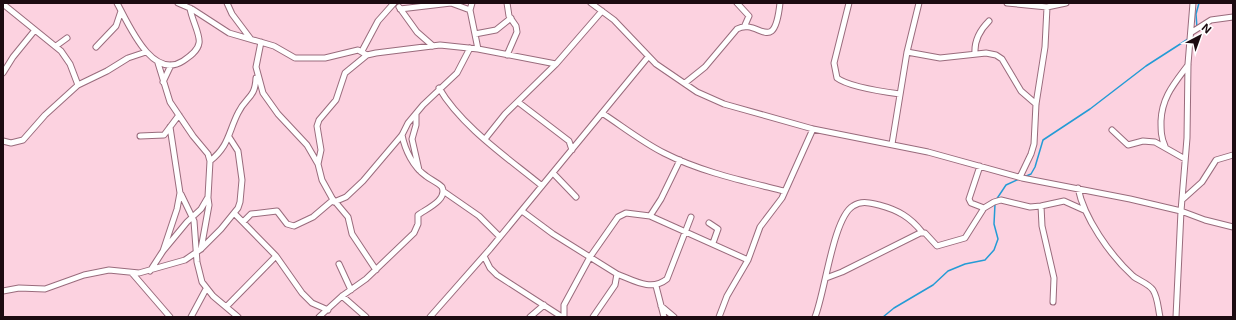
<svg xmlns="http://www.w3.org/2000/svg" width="1236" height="320" font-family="Inter,sans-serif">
	<rect width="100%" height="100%" fill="#fcd2e0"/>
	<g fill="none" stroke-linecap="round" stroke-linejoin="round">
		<path stroke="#249bd5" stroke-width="1.5" d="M1197,28l-1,-14 3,-11
			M1024,177l7,-3 4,-7 8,-27 47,-31 56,-43 42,-27
			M996,200l10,-15 13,-6
			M883,317l11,-9 39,-23 15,-14 17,-7 20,-4 9,-10 4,-11 -4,-15 1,-20"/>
		<g stroke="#996b7c" stroke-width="7">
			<path id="street" d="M117,3c11,20 35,78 66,58 6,-4 15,-10 16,-18 2,-7 -8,-25 -9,-35
				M178,3l14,6 37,24 45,13 21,12h30l33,-8 9,5
				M227,3l5,11 18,24
				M472,3l-2,7 8,39
				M591,3l23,17 42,44 41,28 27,12 89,25 115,23 94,26 108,21 51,12 24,9 28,7
				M737,3l12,13 -4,9
				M849,3l-15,60 3,15c12,9 48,14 63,16
				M1007,3l40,4 19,-4
				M3,4l58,47 9,13 8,21
				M399,7l18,25 16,14
				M400,9l51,-6 19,7
				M1192,32l19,-12 22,-3
				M475,34l21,-4 15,-12
				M261,42l-5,25 7,26 15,21 29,31 11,19 4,16 10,18 16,19 4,17 24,36
				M56,46l11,-8
				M96,47l20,-21 5,-15
				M362,51l16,-30 16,-18
				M907,52l33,6 46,-5 10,2 6,4 19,32 15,13
				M975,54c-1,-13 5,-24 14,-33
				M507,55l10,-23 -1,-6 -7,-10 -2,-13
				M158,63l12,39 23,34 15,18 2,7 -2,36 -7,12 -14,13 -24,29
				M3,73l10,-16 22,-27
				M163,82l8,-17
				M685,83l20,-16 32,-38c21,-12 37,29 43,-26
				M439,88c22,38 69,70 103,98
				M518,102l51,39 3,9
				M602,113c20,13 40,29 62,40 37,19 80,28 120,38
				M416,114v11l-4,14 7,31
				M1112,130l16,15 15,-4 12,1 30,17
				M140,136l24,-1 15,-20
				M485,139l20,-25 51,-50
				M3,141l8,2 12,-3 22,-25 33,-30 29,-14 21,-13 18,-6
				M892,144l15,-92 12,-49
				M1165,146c-4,-8 -4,-16 -4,-25 1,-24 13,-37 27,-56
				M210,161c19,-15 18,-28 28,-48 8,-17 17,-14 18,-35
				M318,164l3,-14 -4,-24 2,-6 17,-20 9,-27 22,-18 9,-2 64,-8 38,4 78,15 46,-53
				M980,166l-11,33 2,4 13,5
				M553,173l23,24
				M1020,177l11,-23 3,-10 2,-40 9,-57 2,-40
				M1078,188c6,30 32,67 55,88 6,5 15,7 20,14 5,8 5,18 7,27
				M443,191l36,25 21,21
				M181,194l13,27 3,41 5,20 11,14 25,21
				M1182,200l20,-18 14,-22 17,-5
				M334,202l12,-5 17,-16 39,-46 6,-12 15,-18 34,-32 13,-25
				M1041,206l1,20 12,52 -1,24
				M522,211l31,23 64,40 -2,11 -22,32
				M234,213l42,43 26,37 10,10 16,7
				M650,216l11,-17 19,-39
				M243,222l8,-8 26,-3 10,13 7,2 19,-9 20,-17
				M709,223l9,6 -5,14
				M201,249l8,-44 -1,-7
				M484,256l6,12 7,7 65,42
				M339,264l12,26
				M150,271l13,-20 14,-42 3,-16 -10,-66
				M132,273l38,44
				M617,274c16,6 34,18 50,5l24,-62
				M826,278l16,-6 78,-39h5l12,13 28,-8 19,-30 10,-6 7,-2 29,7 11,-1 23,-5 20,9
				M656,286l8,31
				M3,291l16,-3 26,1 39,-14 25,-5 30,3 46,-13 16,-11 20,-20 17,-21 2,-6 2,-22 -4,-29 -9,-14
				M342,296l24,21
				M661,306l13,11
				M226,307l50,-51
				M191,317l15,-28
				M319,317l23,-21 24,-17 48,-46 4,-9v-9c8,-6 30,-15 24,-28 -5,-5 -11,-7 -16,-11 -13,-9 -21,-26 -24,-41
				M430,317l60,-68 158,-192
				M530,317l14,-12
				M564,317v-12l26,-48 28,-40 8,-4 24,3 98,44
				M719,317l8,-21 21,-36 12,-33 22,-29 31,-69
				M815,317c10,-24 18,-99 38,-111 9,-6 17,-3 26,-1 19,5 31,12 43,27
				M1176,317l5,-106 6,-73 1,-74 5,-61"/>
		</g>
		<use href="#street" stroke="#fff" stroke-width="5"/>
	</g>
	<rect width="1236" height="320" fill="none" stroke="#1c0b11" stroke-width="8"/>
	<g transform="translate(1200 36) rotate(41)" stroke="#ffffff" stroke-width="3" paint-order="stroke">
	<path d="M0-3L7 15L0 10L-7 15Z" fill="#1c0b11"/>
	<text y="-6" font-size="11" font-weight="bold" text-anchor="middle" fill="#1c0b11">N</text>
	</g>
</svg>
